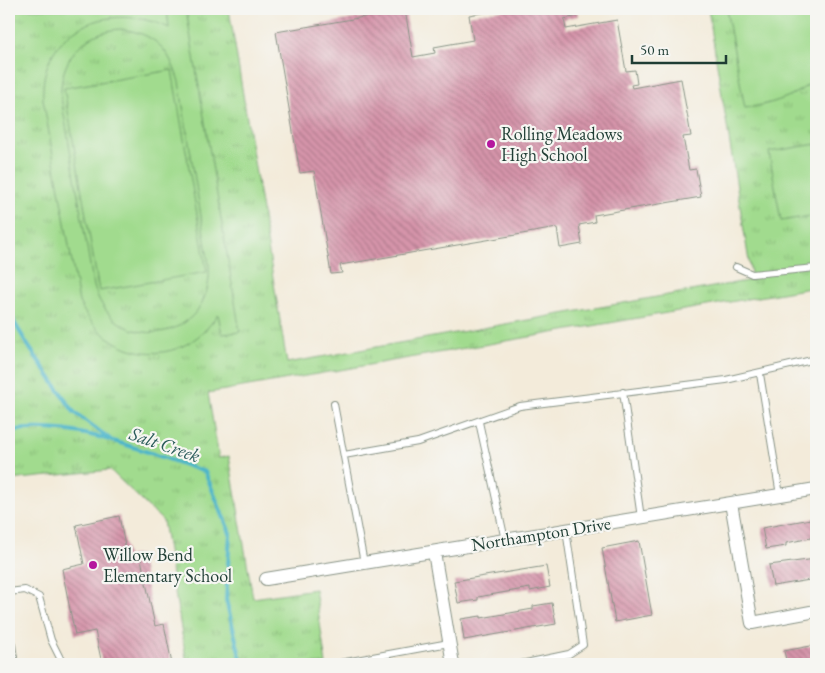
<svg xmlns="http://www.w3.org/2000/svg" width="825" height="673" font-family="'EB Garamond',serif">
	<defs>
		<pattern id="grass-tufts" width="24" height="20" patternUnits="userSpaceOnUse" patternTransform="scale(1.25)"><rect width="24" height="20" fill="#a1db8e"/><path d="M3 7l-1-3M5 7V3M7 7l1-3M15 17l-1-3M17 17v-4M19 17l1-3" fill="none" stroke="#8abd7b"/></pattern>
		<pattern id="building-back-hatch" width="6" height="6" patternUnits="userSpaceOnUse" patternTransform="scale(1.25)"><rect width="6" height="6" fill="#d694aa"/><path d="M-1 5l2 2M0 0l6 6M5-1l2 2" fill="none" stroke="#ad7a8b"/></pattern>
	</defs>
	<rect width="100%" height="100%" fill="#f6f6f2"/>
	<filter id="ink" filterUnits="userSpaceOnUse"><feTurbulence type="fractalNoise" baseFrequency=".02" numOctaves="2"/><feDisplacementMap in="SourceGraphic" scale="10" xChannelSelector="R" yChannelSelector="G"/><feConvolveMatrix kernelMatrix="1 2 1 2 8 2 1 2 1" color-interpolation-filters="sRGB"/></filter>
	<filter id="wash" filterUnits="userSpaceOnUse"><feTurbulence type="fractalNoise" baseFrequency=".0096" numOctaves="4" result="noise"/><feDisplacementMap in="SourceGraphic" scale="20" xChannelSelector="R" yChannelSelector="G"/><feGaussianBlur stdDeviation="1.12" result="paint"/><feColorMatrix in="noise" values="0 0 0 0 0 0 0 0 0 0 0 0 0 0 0 0 0 1.4 0 .05"/><feComposite in="paint" operator="in"/></filter>
	<g filter="url(#wash)">
		<rect width="100%" height="100%" fill="#f3ebda"/>
		<path fill="url(#grass-tufts)" stroke="#608c61" d="M9,9h220l58,354 465,-83 -44,-271h108v278l-608,106 11,65 10,-2 24,142 62,-9 11,75h-139l-24,-143 -53,-51 -101,10z"/>
		<path fill="#a1db8e" stroke="#608c61" fill-rule="evenodd" d="M167,9h19l54,323 -18,2 -4,-20c-37,58 -110,48 -139,-12l-36,-203c-4,-71 67,-99 126,-71zM121,29c35,5 48,20 58,53l30,183c6,80 -99,93 -116,17l-32,-185c-2,-37 22,-66 60,-68z
			M726,9h90v69c-20,19 -44,26 -71,30z
			M172,70l35,202 -108,19 -35,-203z
			M816,144v71l-35,6 -12,-69z"/>
		<g fill="none" stroke-linecap="round" stroke-linejoin="round">
			<path stroke="#4cb5ca" stroke-width="4" d="M9,306l5,16 15,25 45,65 36,27
				M9,431c67,-11 133,20 196,41l25,61 -4,67 16,64"/>
		</g>
		<g id="blocks">
			<path fill="url(#building-back-hatch)" d="M507,9h70l1,7 -14,3 2,10 51,-9 9,51 9,-1 2,14 -6,1 1,3 49,-9 10,57 -8,1 6,33 7,-1 5,28 -107,18 1,7 -16,3 3,19 -22,4 -3,-20 -217,37 2,8 -11,1 -17,-103 -14,2 -24,-141 129,-22 8,47 22,-4 -1,-6 39,-7 -4,-25z
				M119,516l8,40 13,-2 15,72 9,-2 8,40h-70l-7,-33 -20,4 -13,-66 22,-5 -8,-39z
				M816,518v19l-30,6v3l-20,3 -4,-21z
				M639,541l13,74 -37,7 -13,-74z
				M816,559v20l-43,7 -4,-21z
				M546,566l4,21 -20,4v-3l-52,9v3l-20,3 -4,-22z
				M552,603l4,21 -92,16 -3,-21 20,-3v2l52,-9v-3z
				M816,645v19h-29l-3,-13z"/>
		</g>
	</g>
	<g filter="url(#ink)">
		<use href="#blocks" fill-opacity="0" stroke="#899487" stroke-width="1"/>
		<g fill="none" stroke-linecap="round" stroke-linejoin="round">
			<g stroke="#899487" stroke-width="8">
				<path id="lane" d="M736,267l16,7 64,-6
					M760,374l20,121
					M623,392l18,126
					M334,404l30,159
					M479,422l26,118
					M344,455l74,-13 102,-36 206,-26 90,-21
					M9,592l16,-2 14,7 12,43 12,24
					M340,663l109,-20
					M521,664l48,-10 14,-9 -17,-115"/>
			</g>
			<g stroke="#899487" stroke-width="14">
				<path id="street" d="M731,503l21,120 64,-12
					M434,552l19,112
					M266,579l550,-90
					M9,645l3,19"/>
			</g>
			<use href="#lane" stroke="#fff" stroke-width="6"/>
			<use href="#street" stroke="#fff" stroke-width="12"/>
		</g>
	</g>
	<g fill="#b5179e" stroke="#f6f6f2" stroke-width="2">
		<circle cx="491" cy="144" r="5"/>
		<circle cx="93" cy="565" r="5"/>
	</g>
	<g text-anchor="middle" stroke-width="4.5" stroke-linejoin="round" paint-order="stroke">
		<g font-size="18" fill="#1f3d34" stroke="#f6f6f2" text-anchor="start">
			<text x="501" y="140">Rolling Meadows<tspan x="501" dy="21">High School</tspan></text>
			<text x="103" y="561">Willow Bend<tspan x="103" dy="21">Elementary School</tspan></text>
		</g>
		<g font-size="18" fill="#1f3d34" stroke="#f6f6f2">
			<text transform="translate(541 534) rotate(-9)" y="6">Northampton Drive</text>
		</g>
		<g font-size="19" font-style="italic" fill="#2a5b5a" stroke="#f6f6f2">
			<text transform="translate(165 444) rotate(19)" y="7">Salt Creek</text>
		</g>
	</g>
	<rect width="825" height="673" fill="none" stroke="#f6f6f2" stroke-width="30"/>
	<path d="M632 55v8h94v-8" fill="none" stroke="#1f3d34" stroke-width="2.5"/>
	<text x="640" y="55" font-size="15" fill="#1f3d34" stroke="#f6f6f2" stroke-width="4" paint-order="stroke">50 m</text>
</svg>
